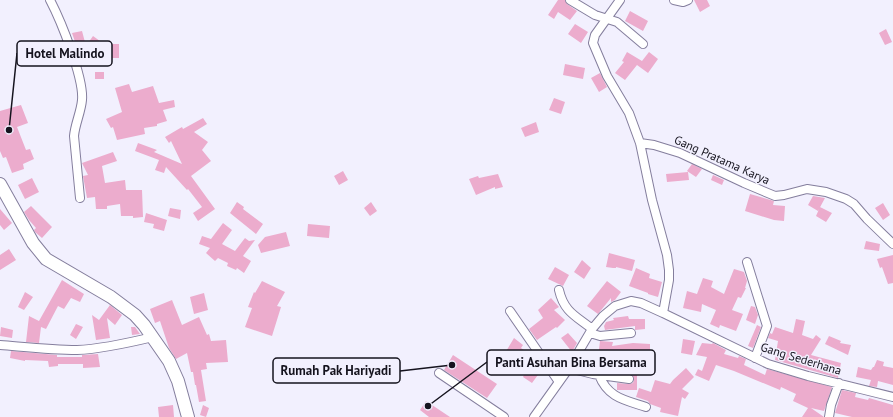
<svg xmlns="http://www.w3.org/2000/svg" width="893" height="417" font-family="'PT Sans',sans-serif">
	<rect width="100%" height="100%" fill="#f2f0fe"/>
	<path fill="#ecaccd" d="M558,0h7l2,4 10,7 -7,9 -12,-8 -4,7 -6,-4z
		M694,0h13l3,6 -10,6z
		M630,11l18,10 -5,10 -18,-10z
		M575,24l13,8 -7,11 -13,-9z
		M886,29l6,13 -7,3 -6,-12z
		M82,31l4,15 7,-10 11,8h15v14h-6l-23,8 -1,-4 -6,3 -11,-32z
		M627,52l15,9 7,-9 9,7 -10,14 -11,-8 -12,15 -10,-7 9,-11 -2,-1z
		M565,64l20,4 -2,11 -20,-4z
		M95,72h9v7h-9z
		M600,73l7,14 -8,5 -8,-14z
		M129,84l3,8 21,-6 6,17 15,-3 1,7 -12,3 4,11 -10,3v2l-13,2 1,6 -28,6 -4,-13 -2,1 -5,-9 16,-7 -7,-24z
		M554,98l11,4 -4,12 -12,-4z
		M21,105l7,18 -11,4 9,23 4,-1 4,10 -11,5 1,5 -12,4 -6,-16 -3,1 -3,-7v-40z
		M203,118l4,6 -13,8 14,10 -6,8 9,11 -20,15 24,33 -17,12 -5,-8 9,-6 -14,-18 -1,1 -21,-23 -2,6 -9,-3 4,-10 -24,-9 3,-8 19,7 -3,2 28,12 -11,-23 -2,2 -4,-6 17,-10 1,2z
		M536,122l3,10 -14,5 -4,-9z
		M113,152l4,9 -15,5 3,17 20,-3 1,10h16l1,27 -10,1v-2h-12l-1,-12 -13,2v3h-11l-1,-12 -8,1 -4,-22 5,-1 -6,-12z
		M692,164l10,5 -6,8 -9,-6z
		M343,171l5,9 -9,5 -5,-9z
		M688,172l1,8 -22,2 -1,-8z
		M498,174l5,13 -8,2v-2l-19,8 -7,-16 9,-3 1,2z
		M713,175l11,5 -2,5 -11,-5z
		M32,178l7,14 -14,7 -7,-14z
		M750,194l24,7 -1,4 12,1 -1,15 -10,-1 -29,-9z
		M813,196l12,2 -7,13 -10,-6z
		M237,202l7,5 -1,2 20,15 -7,10 -26,-21z
		M371,202l6,9 -7,5 -6,-8z
		M883,203l7,12 -7,5 -8,-12z
		M31,206l21,21 -10,11 -7,-6 -1,-2 2,-2 -7,-8 -5,-8z
		M820,207l12,6 -6,9 -10,-6z
		M170,208l11,2 -1,9 -12,-3z
		M0,209l12,14 -8,7 -4,-5z
		M146,213l21,7 -3,11 -11,-3 1,-4 -10,-2z
		M223,223l9,7 -10,14 13,7 10,-13 4,3 6,-1 -12,16 8,5 -7,12 -7,-5 -1,2 -9,-4 1,-3 -10,-5 -3,3 -9,-8 4,-5 -11,-4 3,-8 9,3z
		M308,224l22,2 -1,12 -22,-2z
		M286,232l4,14 -29,7 -3,-8 7,-8z
		M866,241l14,3 -1,7 -15,-2z
		M9,249l7,11 -16,10v-15z
		M609,253l26,7 -3,11 -16,-4v1h-3l-7,-1z
		M893,255v28l-5,1 -6,-17 -2,1 -3,-9z
		M582,260l9,8 -7,11 -10,-7z
		M555,267l14,8 -6,11 -15,-7z
		M636,268l14,6 -1,4 13,4 -4,15 -10,-3v-1l-19,-7z
		M734,269l10,3 3,9 -2,7h1l-5,10 -3,-1 -6,13 11,4 -7,17 -16,-6 -1,3 -9,-4 6,-14 -14,-6 -1,8 -18,-4 4,-17 10,3 6,-16 10,3 -2,6 13,7z
		M62,280l22,14 -4,8 -9,-4 -7,11 -6,-3 -12,23 -5,-2 -2,16 -13,-1 3,-26 10,5z
		M262,281l23,11 -8,14 4,1 -9,29 -27,-9 7,-19 -4,-1 6,-15 1,1z
		M607,281l14,11 -6,8 -4,2v-4l-13,16 -11,-8z
		M25,292l8,5 -9,13 -6,-3z
		M204,293l4,17 -14,4 -4,-17z
		M551,298l8,9 -5,3 11,10 -8,8 -1,-1 -19,13 -8,-11 14,-11 -5,-8z
		M172,300l10,25 17,-8 8,18 2,-1 2,7 15,-1 2,22 -22,1 1,6 -6,1 5,31 -7,1 -3,-17h-1l-2,-13h-2l-4,-19 -11,6 -7,-11 -9,-27 -5,2 -5,-14z
		M110,305l12,10 -7,10 -8,-7 3,20 -14,2 -4,-25 7,5z
		M751,306l4,1 3,8 -3,9 -9,-4z
		M628,316l1,3h16v10l-10,1v-4l-30,4 -1,-4 2,-4 8,-2 -1,-2z
		M796,319l9,2 -3,14 11,4 3,-4 5,4 -10,16 30,8 -3,15 -63,-18 3,-19 -10,-3 2,-5 2,1 3,-7 18,6z
		M76,324l7,3 -7,12 -6,-4z
		M757,325l4,2 -8,21 -5,-2z
		M1,327l12,3 -1,8 -12,-2z
		M131,327h4l5,7 -8,1z
		M568,333l9,10 -5,9 -11,-14z
		M829,336l12,5 -1,2 11,2 -3,10 -23,-11z
		M514,338l9,7 -2,3 13,9 9,11 -11,15 -9,-6 1,-2 -22,-17z
		M683,339l12,2 -3,14 -11,-2z
		M600,341l13,1 -1,4 21,-3 17,1v9l-18,-1v1l-12,1 1,13 16,-1v24h-20v-7l12,1 4,-1 1,-4 -2,-5 -34,-5 -11,-5 4,-9 7,3z
		M702,343l10,1 1,-1 13,7 -2,4 14,4 1,-2 7,3 -2,6 21,10 2,-6 65,18 -8,24 -13,-3 13,9h-22l6,-9 -15,-7 3,-7 -15,-7 -1,3 -46,-19 -18,-6 -7,16 -14,-6 3,-6 4,2 5,-14 -11,-2z
		M11,351l46,4v2h25v-2l16,-1 2,13 -17,1v-4h-25v2l-9,1 -1,-6 -23,-1v1l-15,-3z
		M453,355l44,29 -10,14 -43,-28z
		M877,360l7,2 -1,4 10,2v17l-15,-4 -1,6 -8,-1 2,-6 -15,-3 2,-10 13,3 2,-3h1z
		M686,368l8,9 -12,12 7,4 -4,6 -3,-2 -4,19 -18,-4 1,-4 -11,-4 -2,-3 -12,-4 3,-9 12,4 4,-12 15,4 3,-4z
		M842,390l14,3 -1,4 13,3 1,-2 24,7v12h-41l-17,-4z
		M426,401l24,16h-21l-9,-7z
		M173,405l1,12h-15l-1,-10z
		M203,405l6,3 -3,9 -6,-2z"/>
	<g fill="none" stroke-linecap="round" stroke-linejoin="round">
		<g stroke="#847e9d" stroke-width="10">
			<path id="street" d="M50,0c11,21 34,78 32,100 -1,12 -7,24 -8,36l6,62
				M570,0l25,15 22,7 26,22
				M620,0l-25,35 -2,8 14,33 22,37 11,30 12,57 15,55 2,15v10l-6,33
				M674,0l9,2 5,-2
				M640,143l14,2 26,8 64,30 31,13 9,-1 23,-6 19,3 20,7 8,5 13,15 26,25
				M747,262l20,64 -12,32
				M559,290c5,22 17,26 33,39
				M510,311l49,71
				M590,333l10,3 31,-3
				M0,345c25,2 51,5 77,5 25,-1 51,-7 76,-13
				M569,368l24,6 36,5
				M439,373l65,44
				M599,375c9,23 26,25 47,32
				M534,417l35,-49 23,-39 11,-13 12,-10 16,-5 10,2 22,10 105,51 40,12 85,21
				M829,417l2,-12 8,-22"/>
		</g>
		<g stroke="#847e9d" stroke-width="14">
			<path id="secondary" d="M0,184l33,59 13,16 65,38 24,18 9,10 25,36 9,20 10,36"/>
		</g>
		<use href="#street" stroke="#fff" stroke-width="8"/>
		<use href="#secondary" stroke="#fff" stroke-width="12"/>
	</g>
	<g text-anchor="middle" stroke-width="3" stroke-linejoin="round" paint-order="stroke">
		<g font-size="12" fill="#15131e" stroke="#f2f0fe">
			<text transform="translate(722 160) rotate(24)" y="4">Gang Pratama Karya</text>
			<text transform="translate(801 359) rotate(17)" y="4">Gang Sederhana</text>
		</g>
	</g>
	<path fill="none" stroke="#15131e" stroke-width="1.5" d="M9 130L17 53M428 406L487 362M452 365L400 371"/>
	<g fill="#15131e" stroke="#f2f0fe" stroke-width="1.5">
		<circle cx="9" cy="130" r="4"/>
		<circle cx="428" cy="406" r="4"/>
		<circle cx="452" cy="365" r="4"/>
	</g>
	<g fill="#f2f0fe" stroke="#15131e" stroke-width="1.5">
		<rect x="17" y="41" width="95" height="25" rx="4"/>
		<rect x="487" y="350" width="168" height="25" rx="4"/>
		<rect x="273" y="358" width="127" height="25" rx="4"/>
	</g>
	<g font-size="13" text-anchor="middle" font-weight="bold" fill="#15131e">
		<text x="65" y="58">Hotel Malindo</text>
		<text x="571" y="367">Panti Asuhan Bina Bersama</text>
		<text x="336" y="375">Rumah Pak Hariyadi</text>
	</g>
</svg>
